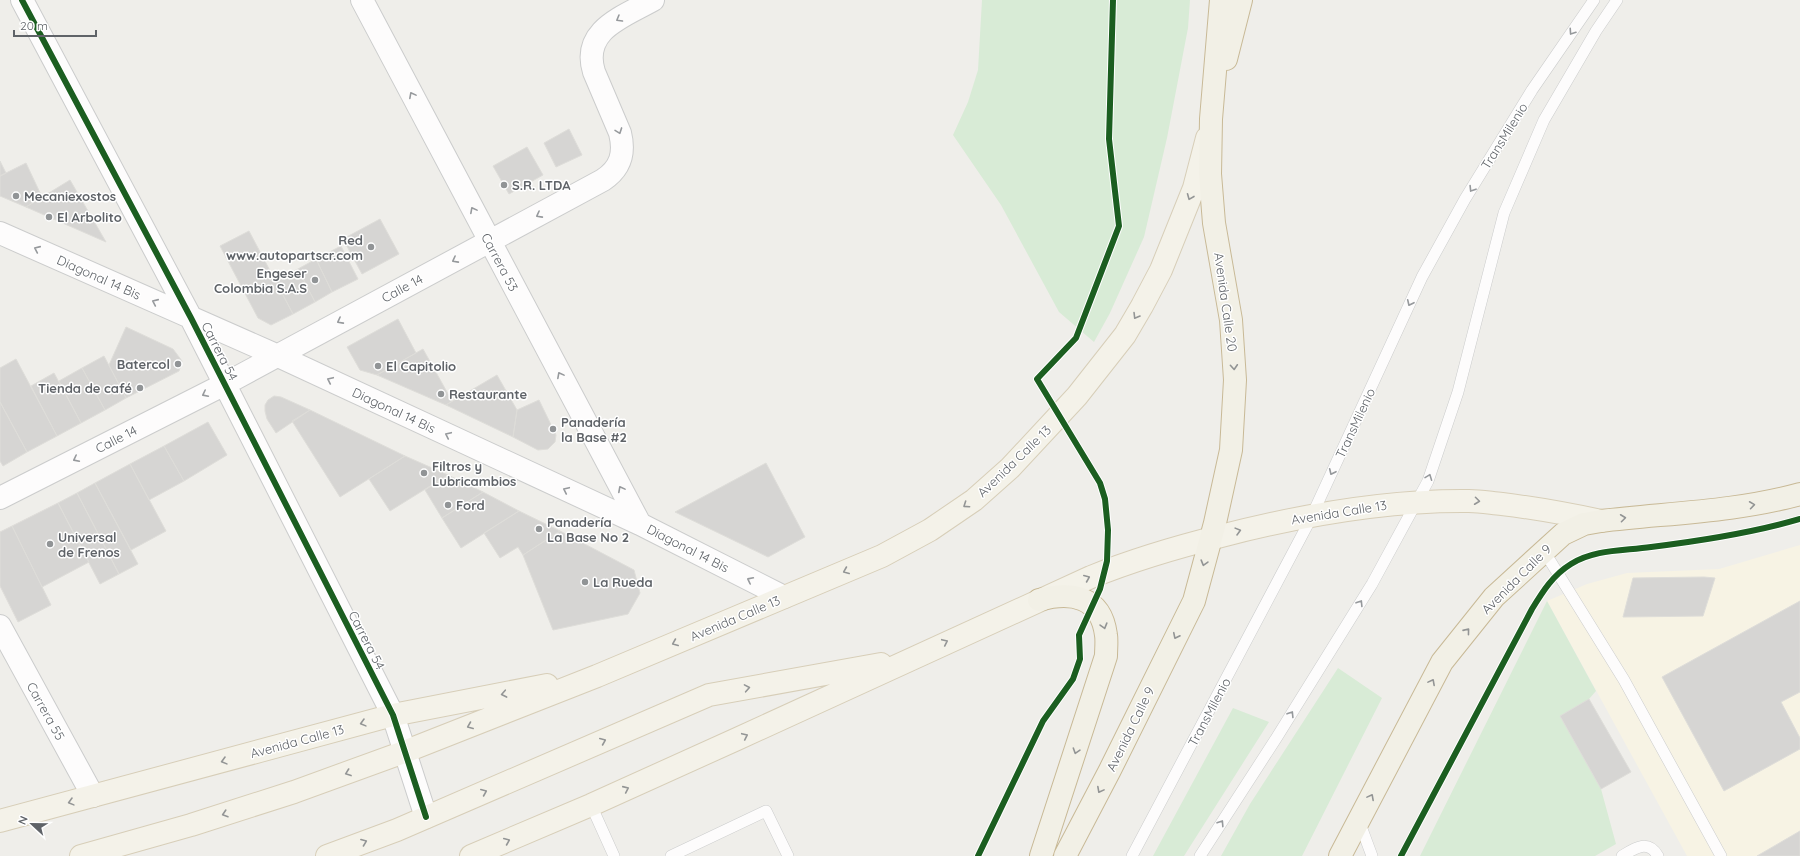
<svg xmlns="http://www.w3.org/2000/svg" width="1800" height="856" font-family="Quicksand,sans-serif">
	<rect width="100%" height="100%" fill="#efeeea"/>
	<path fill="#f7f3e4" d="M1800,545v311h-113l-140,-255 40,-17 40,-11 92,-4z"/>
	<path fill="#d8ebd6" d="M982,0h208l-2,28 -21,110 -23,99 -34,76 -16,29 -35,-30 -58,-107 -48,-70 15,-33 10,-32z
		M1547,601l49,90 -7,8 -29,17 41,73 15,55 -21,12h-175z
		M1338,668l44,30 -80,158h-81l29,-52z
		M1233,708l36,14 -85,134h-31z"/>
	<path fill="#d6d5d3" stroke="#deddd9" d="M569,129l13,26 -26,12 -12,-24z
		M527,147l16,28 -34,19 -16,-28z
		M0,161l6,12 -6,3z
		M26,163l16,34 -16,10 -26,-11v-20z
		M70,180l36,62 -80,-35z
		M380,219l19,35 -37,20 -19,-35z
		M249,231l44,83 -22,11 -13,-7 -38,-72z
		M341,246l17,33 -26,13 -16,-33z
		M316,259l16,33 -17,10 -17,-33z
		M298,269l17,33 -22,12 -18,-34z
		M398,319l18,34 -39,22 -17,-5 -13,-23z
		M126,327l47,22 9,12 -3,10 -53,27 -17,-33z
		M423,349l29,52 -6,4 -69,-30z
		M104,356l22,42 -21,12 -23,-42z
		M16,359l41,77 -30,16 -27,-50v-34z
		M82,368l23,42 -24,13 -22,-42z
		M54,373l27,50 -24,13 -26,-50z
		M497,375l20,35 -4,27 -67,-32z
		M274,396l7,1 29,13 -34,23 -9,-14 -2,-8v-6l3,-5z
		M539,400l17,35 -1,7 -7,7 -10,1 -25,-13 4,-27z
		M0,402l27,50 -24,14 -3,-5z
		M310,410l95,46 -65,41 -48,-76z
		M208,422l19,33 -43,26 -20,-35z
		M164,446l20,35 -35,19 -19,-36z
		M405,456l43,19 -58,36 -21,-32z
		M766,463l39,74 -37,20 -93,-45z
		M130,464l36,67 -35,19 -36,-67z
		M448,475l35,17 -41,26 -17,-28z
		M95,483l43,81 -19,10 -42,-81z
		M483,492l36,19 -58,37 -19,-30z
		M77,493l42,81 -19,10 -42,-81z
		M58,503l31,59 -47,25 -30,-61z
		M519,511l41,20 -37,24 -5,-8 -18,11 -16,-25z
		M12,526l39,79 -33,17 -18,-36v-54z
		M560,531l74,39 6,23 -12,21 -75,16 -30,-75z
		M1704,577l11,1 -12,38 -80,1 10,-39z
		M1800,601v91l-19,10 19,36v11l-76,42 -62,-114z
		M1589,699l42,73 -30,17 -41,-73z
		M1800,831v25h-43z"/>
	<g fill="none" stroke-linecap="round" stroke-linejoin="round">
		<g stroke="#cbcccc" stroke-width="12">
			<path id="service" d="M1544,551l80,129 97,176
				M591,805l23,51
				M1359,821l13,35
				M671,856l95,-45 22,45
				M1132,856l176,-332 114,-247 43,-78 67,-109 62,-90
				M1200,856l77,-119 95,-153 56,-103 30,-89 46,-179 40,-93 52,-89 21,-31
				M1622,856c13,-8 26,-17 36,0"/>
		</g>
		<g stroke="#cbcccc" stroke-width="24">
			<path id="minor" d="M22,0l169,318 202,397 33,102
				M362,0l278,524
				M0,233l276,122 364,169 144,73
				M0,498l225,-114 378,-204c18,-12 22,-27 17,-47l-26,-61c-13,-42 29,-55 59,-72
				M0,626l93,170"/>
		</g>
		<g stroke="#d7ceb8" stroke-width="24">
			<path id="primary" d="M0,821l393,-106 154,-30
				M81,856l110,-31 103,-33 110,-40 193,-76 285,-120 48,-26 44,-30 36,-32 67,-72 48,-61 17,-29 19,-36 33,-82 13,-50
				M327,856l70,-26 312,-135 172,-31
				M471,856l120,-51 146,-66 354,-162c42,-17 86,-30 130,-41 81,-21 164,-36 248,-35 11,0 22,2 33,3 33,4 66,10 99,17"/>
		</g>
		<g stroke="#c8b996" stroke-width="24">
			<path id="trunk" d="M1226,59l15,-59
				M1039,600c32,-9 62,-4 67,35 1,6 0,14 0,21l-65,200
				M1065,856l45,-86 84,-169 21,-78 16,-73 4,-70 -4,-60 -17,-97 -4,-49 1,-55 10,-119
				M1340,856l102,-194 52,-65 69,-63 21,-10 17,-3c66,-8 134,-9 199,-27"/>
		</g>
		<use href="#service" stroke="#fdfcfc" stroke-width="11"/>
		<use href="#minor" stroke="#fdfcfc" stroke-width="22"/>
		<use href="#primary" stroke="#f4f2e9" stroke-width="22"/>
		<use href="#trunk" stroke="#f2f0e6" stroke-width="22"/>
		<g stroke="#fff" stroke-width="8">
			<path id="cycleway" d="M22,0l169,318 202,397 33,102
				M978,856l65,-135 30,-42 7,-20 -1,-24 21,-46 7,-28 1,-31 -3,-31 -5,-16 -63,-104 39,-41 43,-112 -10,-87 4,-139
				M1401,856l131,-247c11,-18 21,-34 39,-45 24,-15 53,-13 80,-17 49,-6 101,-14 149,-28"/>
		</g>
		<use href="#cycleway" stroke="#1b5e20" stroke-width="6"/>
	</g>
	<defs><path id="oneway-chevron" d="M-2-3.5L2.5 0L-2 3.5" fill="none" stroke-width="1.6" stroke-linecap="round" stroke-linejoin="round"/></defs>
	<g stroke="#96999c">
		<use href="#oneway-chevron" transform="translate(619 19) rotate(150)"/>
		<use href="#oneway-chevron" transform="translate(1572 32) rotate(124)"/>
		<use href="#oneway-chevron" transform="translate(412 95) rotate(-118)"/>
		<use href="#oneway-chevron" transform="translate(619 131) rotate(70)"/>
		<use href="#oneway-chevron" transform="translate(1472 189) rotate(122)"/>
		<use href="#oneway-chevron" transform="translate(473 210) rotate(-118)"/>
		<use href="#oneway-chevron" transform="translate(539 215) rotate(152)"/>
		<use href="#oneway-chevron" transform="translate(37 249) rotate(-156)"/>
		<use href="#oneway-chevron" transform="translate(455 260) rotate(152)"/>
		<use href="#oneway-chevron" transform="translate(155 302) rotate(-156)"/>
		<use href="#oneway-chevron" transform="translate(1410 303) rotate(115)"/>
		<use href="#oneway-chevron" transform="translate(340 321) rotate(152)"/>
		<use href="#oneway-chevron" transform="translate(560 375) rotate(-118)"/>
		<use href="#oneway-chevron" transform="translate(330 380) rotate(-155)"/>
		<use href="#oneway-chevron" transform="translate(205 394) rotate(153)"/>
		<use href="#oneway-chevron" transform="translate(448 435) rotate(-155)"/>
		<use href="#oneway-chevron" transform="translate(76 459) rotate(153)"/>
		<use href="#oneway-chevron" transform="translate(1332 472) rotate(115)"/>
		<use href="#oneway-chevron" transform="translate(1429 477) rotate(-69)"/>
		<use href="#oneway-chevron" transform="translate(621 489) rotate(-118)"/>
		<use href="#oneway-chevron" transform="translate(566 490) rotate(-155)"/>
		<use href="#oneway-chevron" transform="translate(750 580) rotate(-153)"/>
		<use href="#oneway-chevron" transform="translate(1360 603) rotate(-58)"/>
		<use href="#oneway-chevron" transform="translate(1291 714) rotate(-58)"/>
		<use href="#oneway-chevron" transform="translate(1221 823) rotate(-57)"/>
	</g>
	<g stroke="#939595">
		<use href="#oneway-chevron" transform="translate(1190 197) rotate(112)"/>
		<use href="#oneway-chevron" transform="translate(1136 316) rotate(121)"/>
		<use href="#oneway-chevron" transform="translate(1477 501) rotate(7)"/>
		<use href="#oneway-chevron" transform="translate(966 505) rotate(146)"/>
		<use href="#oneway-chevron" transform="translate(1238 531) rotate(-15)"/>
		<use href="#oneway-chevron" transform="translate(846 571) rotate(157)"/>
		<use href="#oneway-chevron" transform="translate(1087 578) rotate(-23)"/>
		<use href="#oneway-chevron" transform="translate(945 642) rotate(-25)"/>
		<use href="#oneway-chevron" transform="translate(675 643) rotate(157)"/>
		<use href="#oneway-chevron" transform="translate(747 688) rotate(-10)"/>
		<use href="#oneway-chevron" transform="translate(504 694) rotate(169)"/>
		<use href="#oneway-chevron" transform="translate(363 723) rotate(165)"/>
		<use href="#oneway-chevron" transform="translate(470 726) rotate(158)"/>
		<use href="#oneway-chevron" transform="translate(745 736) rotate(-25)"/>
		<use href="#oneway-chevron" transform="translate(603 741) rotate(-23)"/>
		<use href="#oneway-chevron" transform="translate(224 761) rotate(165)"/>
		<use href="#oneway-chevron" transform="translate(348 773) rotate(160)"/>
		<use href="#oneway-chevron" transform="translate(626 789) rotate(-24)"/>
		<use href="#oneway-chevron" transform="translate(484 792) rotate(-23)"/>
		<use href="#oneway-chevron" transform="translate(71 802) rotate(165)"/>
		<use href="#oneway-chevron" transform="translate(225 814) rotate(162)"/>
		<use href="#oneway-chevron" transform="translate(507 841) rotate(-23)"/>
		<use href="#oneway-chevron" transform="translate(364 842) rotate(-21)"/>
	</g>
	<g stroke="#929494">
		<use href="#oneway-chevron" transform="translate(1234 367) rotate(86)"/>
		<use href="#oneway-chevron" transform="translate(1752 505) rotate(-8)"/>
		<use href="#oneway-chevron" transform="translate(1623 518) rotate(-7)"/>
		<use href="#oneway-chevron" transform="translate(1204 563) rotate(106)"/>
		<use href="#oneway-chevron" transform="translate(1104 626) rotate(74)"/>
		<use href="#oneway-chevron" transform="translate(1467 631) rotate(-51)"/>
		<use href="#oneway-chevron" transform="translate(1176 636) rotate(116)"/>
		<use href="#oneway-chevron" transform="translate(1432 682) rotate(-62)"/>
		<use href="#oneway-chevron" transform="translate(1076 751) rotate(108)"/>
		<use href="#oneway-chevron" transform="translate(1100 790) rotate(118)"/>
		<use href="#oneway-chevron" transform="translate(1371 797) rotate(-62)"/>
	</g>
	<g fill="#919496" stroke="#fff" stroke-width="1.5">
		<circle cx="504" cy="185" r="4"/>
		<circle cx="16" cy="196" r="4"/>
		<circle cx="49" cy="217" r="4"/>
		<circle cx="371" cy="247" r="4"/>
		<circle cx="315" cy="280" r="4"/>
		<circle cx="178" cy="364" r="4"/>
		<circle cx="378" cy="366" r="4"/>
		<circle cx="140" cy="388" r="4"/>
		<circle cx="441" cy="394" r="4"/>
		<circle cx="553" cy="429" r="4"/>
		<circle cx="424" cy="473" r="4"/>
		<circle cx="448" cy="505" r="4"/>
		<circle cx="539" cy="529" r="4"/>
		<circle cx="50" cy="544" r="4"/>
		<circle cx="585" cy="582" r="4"/>
	</g>
	<g text-anchor="middle" stroke-width="3" stroke-linejoin="round" paint-order="stroke">
		<g font-size="13" fill="#5f6368" stroke="#fff">
			<text transform="translate(1504 136) rotate(-58)" y="5">TransMilenio</text>
			<text transform="translate(500 262) rotate(62)" y="5">Carrera 53</text>
			<text transform="translate(99 277) rotate(24)" y="5">Diagonal 14 Bis</text>
			<text transform="translate(402 288) rotate(-28)" y="5">Calle 14</text>
			<text transform="translate(1226 302) rotate(82)" y="5">Avenida Calle 20</text>
			<text transform="translate(220 351) rotate(63)" y="5">Carrera 54</text>
			<text transform="translate(394 410) rotate(25)" y="5">Diagonal 14 Bis</text>
			<text transform="translate(1355 423) rotate(-65)" y="5">TransMilenio</text>
			<text transform="translate(116 439) rotate(-27)" y="5">Calle 14</text>
			<text transform="translate(1014 461) rotate(-44)" y="5">Avenida Calle 13</text>
			<text transform="translate(1339 512) rotate(-9)" y="5">Avenida Calle 13</text>
			<text transform="translate(688 548) rotate(27)" y="5">Diagonal 14 Bis</text>
			<text transform="translate(1516 579) rotate(-45)" y="5">Avenida Calle 9</text>
			<text transform="translate(735 618) rotate(-23)" y="5">Avenida Calle 13</text>
			<text transform="translate(367 640) rotate(63)" y="5">Carrera 54</text>
			<text transform="translate(46 711) rotate(61)" y="5">Carrera 55</text>
			<text transform="translate(1209 712) rotate(-62)" y="5">TransMilenio</text>
			<text transform="translate(1130 729) rotate(-64)" y="5">Avenida Calle 9</text>
			<text transform="translate(297 741) rotate(-15)" y="5">Avenida Calle 13</text>
		</g>
		<g font-size="13" font-weight="bold" fill="#5f6368" stroke="#fff" text-anchor="start">
			<text x="512" y="190">S.R. LTDA</text>
			<text x="24" y="201">Mecaniexostos</text>
			<text x="57" y="222">El Arbolito</text>
			<text x="363" y="245" text-anchor="end">Red<tspan x="363" dy="15">www.autopartscr.com</tspan></text>
			<text x="307" y="278" text-anchor="end">Engeser<tspan x="307" dy="15">Colombia S.A.S</tspan></text>
			<text x="170" y="369" text-anchor="end">Batercol</text>
			<text x="386" y="371">El Capitolio</text>
			<text x="132" y="393" text-anchor="end">Tienda de café</text>
			<text x="449" y="399">Restaurante</text>
			<text x="561" y="427">Panadería<tspan x="561" dy="15">la Base #2</tspan></text>
			<text x="432" y="471">Filtros y<tspan x="432" dy="15">Lubricambios</tspan></text>
			<text x="456" y="510">Ford</text>
			<text x="547" y="527">Panadería<tspan x="547" dy="15">La Base No 2</tspan></text>
			<text x="58" y="542">Universal<tspan x="58" dy="15">de Frenos</tspan></text>
			<text x="593" y="587">La Rueda</text>
		</g>
	</g>
	<g transform="translate(32 824) rotate(292)" stroke="#ffffff" stroke-width="3" paint-order="stroke">
	<path d="M0-3L7 15L0 10L-7 15Z" fill="#5f6368"/>
	<text y="-6" font-size="11" font-weight="bold" text-anchor="middle" fill="#5f6368">N</text>
	</g>
	<path d="M14 30v6h82v-6" fill="none" stroke="#5f6368" stroke-width="2"/>
	<text x="20" y="30" font-size="12" fill="#5f6368" stroke="#ffffff" stroke-width="3" paint-order="stroke">20 m</text>
</svg>
